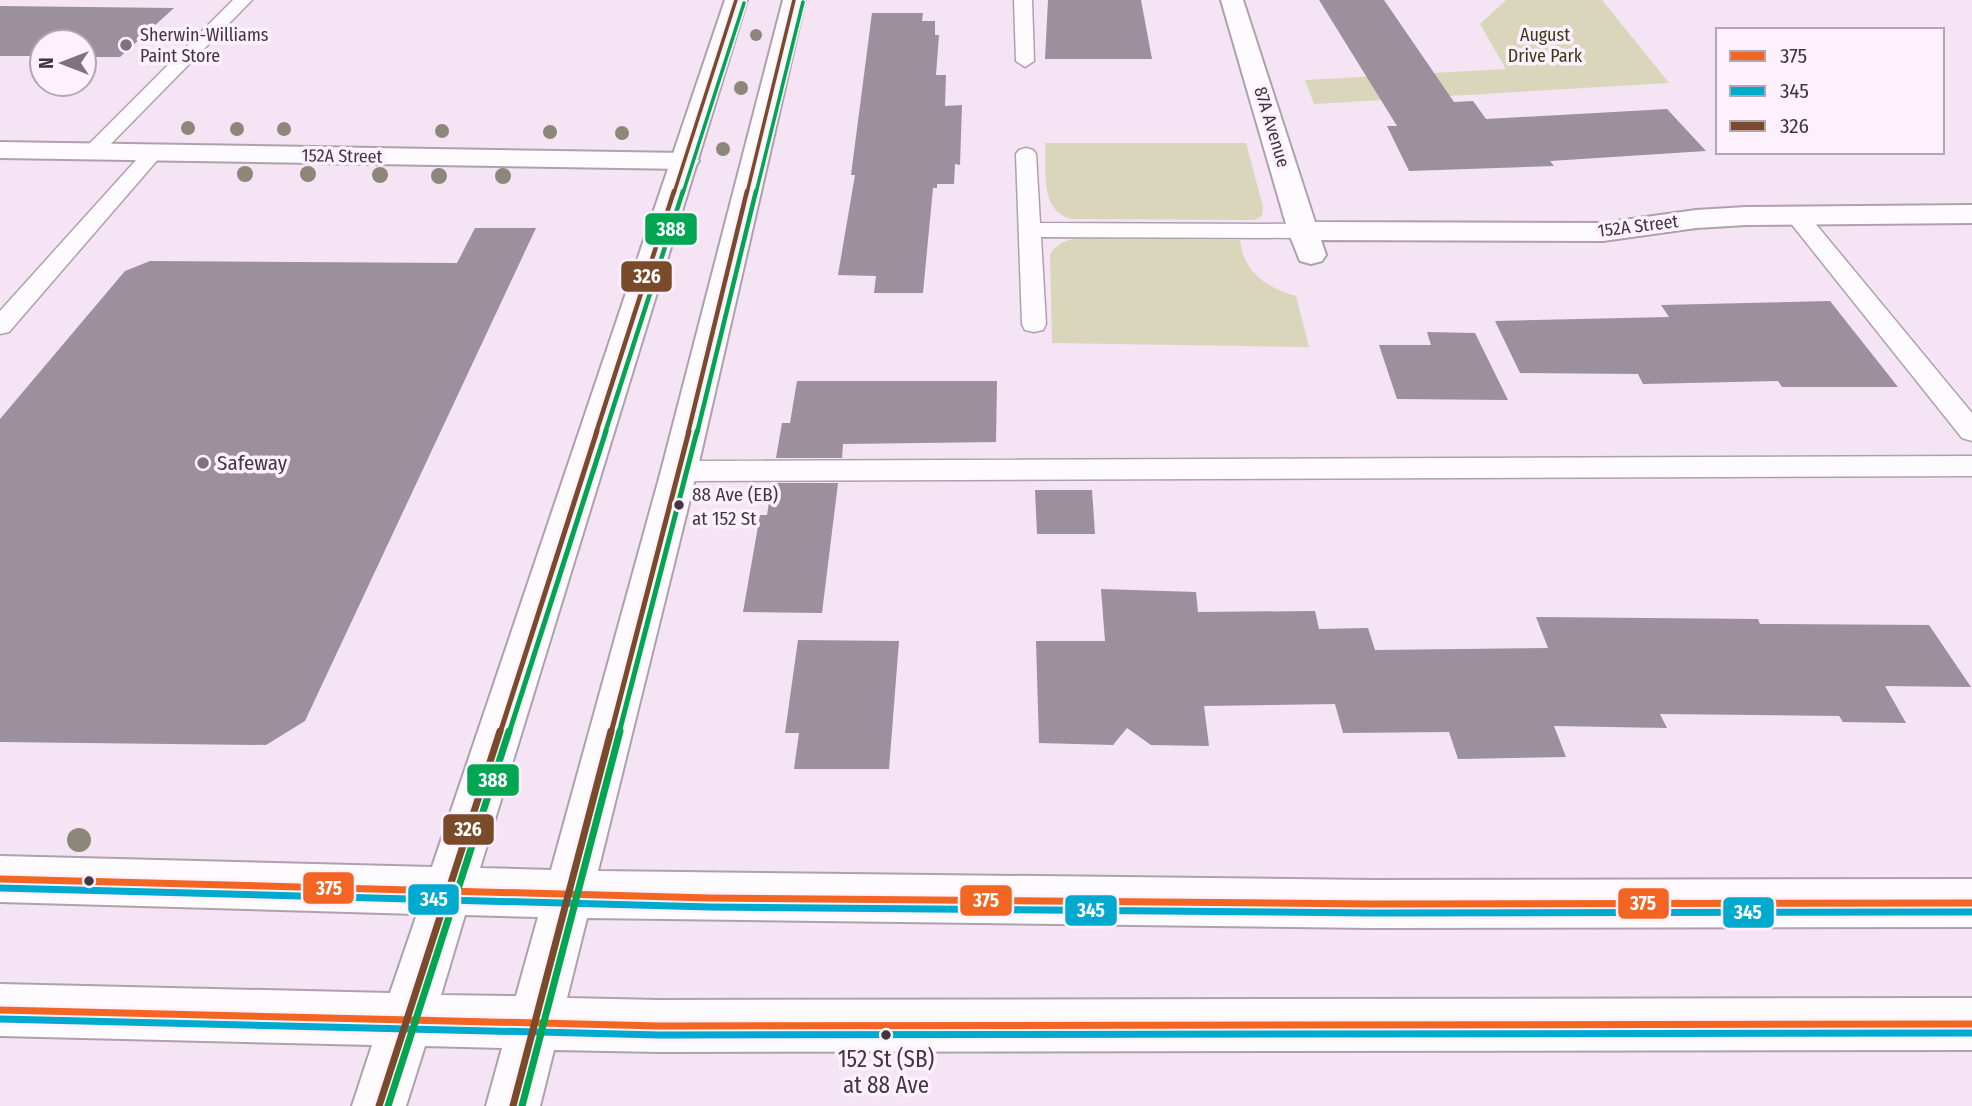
<svg xmlns="http://www.w3.org/2000/svg" width="1972" height="1106" font-family="'Fira Sans Condensed',sans-serif">
	<rect width="100%" height="100%" fill="#f4e4f4"/>
	<path fill="#dad6bc" d="M1506,0h96l67,83 -355,21 -9,-24 201,-11 -26,-45z
		M1045,143h201l17,64 -1,9 -8,4 -182,-1c-33,-8 -25,-48 -27,-76z
		M1079,238l161,2c3,32 27,48 56,56l13,51 -257,-4 -2,-89c8,-11 16,-14 29,-16z"/>
	<path fill="#9b909b" d="M1048,0h93l11,59h-107z
		M1319,0h65l70,102 19,-1 13,18 181,-10 39,42 -156,10 4,5 -145,5 -22,-45h10z
		M0,6l174,2 -54,49h-36v-15h-42v14h-42z
		M872,13h51l-1,8h13v14h4l-3,40h10l-1,31 17,-1 -2,60 -5,-1 -1,20h-17v4h-4l-10,105h-49l2,-17 -38,-1 17,-100h-4z
		M475,228h61l-231,493 -39,24 -266,-3v-323l125,-148 25,-10 307,2z
		M1830,301l68,86h-116l-4,-6 -135,3 -5,-10 -118,-1 -25,-52 174,-4 -8,-12z
		M1427,332l48,1 33,67 -111,-1 -18,-54h52z
		M797,381h200l-1,61 -153,2 -1,14h-66l6,-35h8z
		M772,483h66l-16,130 -79,-1 17,-97h7z
		M1035,490h57l3,44h-58z
		M1101,589l95,3 2,20 117,-1 4,18 49,-1 7,22 173,-2 -12,-31 222,2 2,5 169,1 42,62 -86,-1 21,37 -63,-1 -4,-6 -179,-2 7,14 -113,-2 12,31 -108,2 -9,-27 -106,1 -8,-29 -131,2 5,40 -58,-1 -24,-17 -14,17 -74,-2 -3,-102h69z
		M798,640l101,1 -10,128h-95l5,-36h-14z"/>
	<g fill="none" stroke-linecap="round" stroke-linejoin="round">
		<g stroke="#aea1ad" stroke-width="3">
			<path id="lane" d="M233,0h19l-153,156h-14l-3,-4 3,-4z
				M1014,0h18l2,61 -9,6 -9,-6z
				M153,147l7,2 3,4 -3,4 -151,175 -9,2v-23l146,-162z
				M1026,148l7,2 3,4 4,69 263,1 8,2 3,5 -3,5 -8,2 -262,-1 5,87 -3,6 -9,2 -9,-2 -3,-6 -6,-170 3,-4z
				M1797,209l8,2 167,202v28l-10,-3 -173,-217 -3,-5 3,-5z
				M1972,456v20l-1293,5 -10,-3 -4,-7 4,-7 10,-3z"/>
		</g>
		<g stroke="#aea1ad" stroke-width="4">
			<path id="street" d="M1221,0h22l72,222 288,1 93,-13 50,-3 226,-2v18l-226,2 -50,3 -93,13 -282,-1 5,15 -4,6 -11,3 -11,-3 -12,-30z
				M0,142l685,11 10,2 4,6 -4,6 -10,2 -685,-11z"/>
		</g>
		<g stroke="#aea1ad" stroke-width="4">
			<path id="secondary" d="M725,0h22l-267,868 71,2 110,-399 122,-471h22l-108,471 -99,400 774,9 600,-1v48l-600,1 -785,-10 -20,80 92,2 1313,-2v52l-1313,2 -105,-2 -14,56h-54l16,-58 -77,-2 -19,60h-54l20,-61 -372,-9v-52l390,9 27,-79 -417,-12v-46l432,11zM465,915l73,2 -22,79 -75,-1z"/>
		</g>
		<use href="#lane" fill="#fdfbfd" fill-rule="evenodd"/>
		<use href="#street" fill="#fdfbfd" fill-rule="evenodd"/>
		<use href="#secondary" fill="#fdfbfd" fill-rule="evenodd"/>
		<g stroke="#fdf1fd" stroke-width="12">
			<path id="bus-1" d="M0,879l710,19 662,6 600,-1
				M0,1010l659,16 1313,-2"/>
		</g>
		<g stroke="#fdf1fd" stroke-width="12">
			<path id="bus-2" d="M0,888l710,19 662,6 600,-1
				M0,1019l659,16 1313,-2"/>
		</g>
		<g stroke="#fdf1fd" stroke-width="7">
			<path id="bus-3-far3" d="M674,193l62,-193
				M747,193l47,-193"/>
		</g>
		<g stroke="#fdf1fd" stroke-width="9">
			<path id="bus-3-far2" d="M596,433l78,-242
				M688,433l59,-242"/>
		</g>
		<g stroke="#fdf1fd" stroke-width="10">
			<path id="bus-3-far1" d="M500,733l97,-302
				M611,733l78,-302"/>
		</g>
		<g stroke="#fdf1fd" stroke-width="12">
			<path id="bus-3" d="M379,1106l121,-375
				M513,1106l98,-375"/>
		</g>
		<g stroke="#fdf1fd" stroke-width="7">
			<path id="bus-4-far3" d="M683,193l61,-190
				M756,193l47,-191"/>
		</g>
		<g stroke="#fdf1fd" stroke-width="9">
			<path id="bus-4-far2" d="M605,433l78,-242
				M697,433l59,-242"/>
		</g>
		<g stroke="#fdf1fd" stroke-width="10">
			<path id="bus-4-far1" d="M509,733l97,-302
				M619,733l78,-302"/>
		</g>
		<g stroke="#fdf1fd" stroke-width="12">
			<path id="bus-4" d="M388,1106l121,-375
				M522,1106l98,-375"/>
		</g>
		<use href="#bus-1" stroke="#f26522" stroke-width="7"/>
		<use href="#bus-2" stroke="#00a9ce" stroke-width="7"/>
		<use href="#bus-3-far3" stroke="#7a4b2a" stroke-width="3.5"/>
		<use href="#bus-3-far2" stroke="#7a4b2a" stroke-width="4.5"/>
		<use href="#bus-3-far1" stroke="#7a4b2a" stroke-width="5"/>
		<use href="#bus-3" stroke="#7a4b2a" stroke-width="7"/>
		<use href="#bus-4-far3" stroke="#00a651" stroke-width="3.5"/>
		<use href="#bus-4-far2" stroke="#00a651" stroke-width="4.5"/>
		<use href="#bus-4-far1" stroke="#00a651" stroke-width="5"/>
		<use href="#bus-4" stroke="#00a651" stroke-width="7"/>
	</g>
	<g fill="#8d877a">
		<circle cx="756" cy="35" r="6"/>
		<circle cx="741" cy="88" r="7"/>
		<circle cx="188" cy="128" r="7"/>
		<circle cx="237" cy="129" r="7"/>
		<circle cx="284" cy="129" r="7"/>
		<circle cx="442" cy="131" r="7"/>
		<circle cx="550" cy="132" r="7"/>
		<circle cx="622" cy="133" r="7"/>
		<circle cx="723" cy="149" r="7"/>
		<circle cx="245" cy="174" r="8"/>
		<circle cx="308" cy="174" r="8"/>
		<circle cx="380" cy="175" r="8"/>
		<circle cx="439" cy="176" r="8"/>
		<circle cx="503" cy="176" r="8"/>
		<circle cx="79" cy="840" r="12"/>
	</g>
	<g fill="#807380" stroke="#fdf1fd" stroke-width="2.5">
		<circle cx="126" cy="45" r="7"/>
		<circle cx="203" cy="463" r="7"/>
	</g>
	<g fill="#413641" stroke="#fdf1fd" stroke-width="2.5">
		<circle cx="679" cy="505" r="6"/>
		<circle cx="89" cy="881" r="6"/>
		<circle cx="886" cy="1035" r="6"/>
	</g>
	<g text-anchor="middle" stroke-width="7" stroke-linejoin="round" paint-order="stroke">
		<g font-size="18" fill="#413641" stroke="#fdf1fd" text-anchor="start">
			<text x="140" y="41">Sherwin-Williams<tspan x="140" dy="21">Paint Store</tspan></text>
		</g>
		<g font-size="18" fill="#383b17" stroke="#fdf1fd">
			<text x="1545" y="41">August<tspan x="1545" dy="21">Drive Park</tspan></text>
		</g>
		<g font-size="18" fill="#413641" stroke="#fdf1fd">
			<text transform="translate(1272 127) rotate(73)" y="6">87A Avenue</text>
			<text transform="translate(342 156) rotate(1)" y="6">152A Street</text>
			<text transform="translate(1638 226) rotate(-7)" y="6">152A Street</text>
		</g>
		<g font-size="19" fill="#413641" stroke="#fdf1fd" text-anchor="start">
			<text x="692" y="501">88 Ave (EB)<tspan x="692" dy="24">at 152 St</tspan></text>
		</g>
		<g font-size="21" fill="#413641" stroke="#fdf1fd" text-anchor="start">
			<text x="217" y="470">Safeway</text>
		</g>
		<g font-size="23" fill="#413641" stroke="#fdf1fd">
			<text x="886" y="1067">152 St (SB)<tspan x="886" dy="26">at 88 Ave</tspan></text>
		</g>
	</g>
	<g stroke="#fdf1fd" stroke-width="2.5">
		<rect x="644" y="212" width="54" height="34" rx="7" fill="#00a651"/>
		<rect x="620" y="260" width="53" height="33" rx="7" fill="#7a4b2a"/>
		<rect x="466" y="763" width="54" height="34" rx="7" fill="#00a651"/>
		<rect x="442" y="813" width="53" height="33" rx="7" fill="#7a4b2a"/>
		<rect x="302" y="871" width="53" height="34" rx="7" fill="#f26522"/>
		<rect x="407" y="883" width="53" height="33" rx="7" fill="#00a9ce"/>
		<rect x="959" y="884" width="54" height="33" rx="7" fill="#f26522"/>
		<rect x="1617" y="887" width="53" height="33" rx="7" fill="#f26522"/>
		<rect x="1064" y="894" width="54" height="33" rx="7" fill="#00a9ce"/>
		<rect x="1722" y="896" width="53" height="33" rx="7" fill="#00a9ce"/>
	</g>
	<g font-size="19" text-anchor="middle" font-weight="bold" fill="#fff">
		<text x="671" y="236">388</text>
		<text x="647" y="283">326</text>
		<text x="493" y="787">388</text>
		<text x="468" y="836">326</text>
		<text x="329" y="895">375</text>
		<text x="434" y="906">345</text>
		<text x="986" y="907">375</text>
		<text x="1643" y="910">375</text>
		<text x="1091" y="917">345</text>
		<text x="1748" y="919">345</text>
	</g>
	<rect x="1716" y="28" width="228" height="126" fill="#fdf1fd" stroke="#b2a6b2" stroke-width="2"/>
	<rect x="1730" y="51" width="35" height="10" fill="#f26522" stroke="#b2a6b2" stroke-width="2"/>
	<text x="1780" y="63" font-size="21" fill="#413641">375</text>
	<rect x="1730" y="86" width="35" height="10" fill="#00a9ce" stroke="#b2a6b2" stroke-width="2"/>
	<text x="1780" y="98" font-size="21" fill="#413641">345</text>
	<rect x="1730" y="121" width="35" height="10" fill="#7a4b2a" stroke="#b2a6b2" stroke-width="2"/>
	<text x="1780" y="133" font-size="21" fill="#413641">326</text>
	<g transform="translate(63 63) rotate(270)"><circle r="33" fill="#fdf1fd" stroke="#b2a6b2" stroke-width="2"/>
	<path d="M0-5L12 26L0 18L-12 26Z" fill="#807380"/>
	<text y="-10" font-size="19" font-weight="bold" text-anchor="middle" fill="#413641">N</text>
	</g>
</svg>
